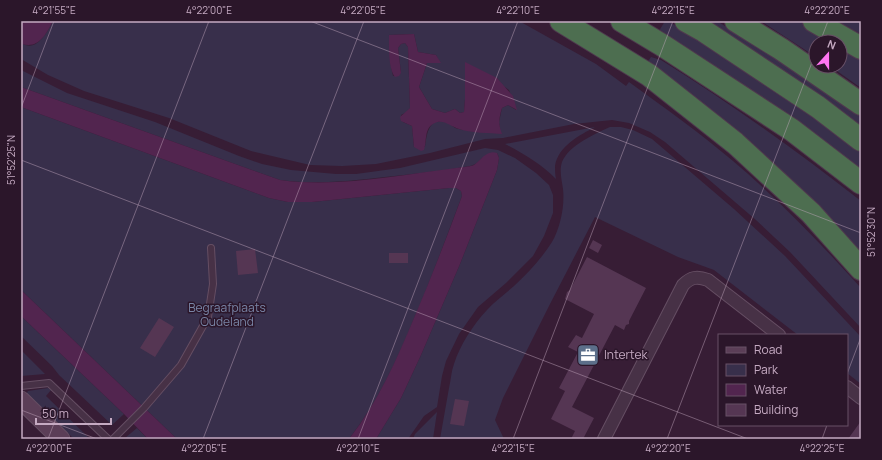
<svg xmlns="http://www.w3.org/2000/svg" width="882" height="460" font-family="Manrope,sans-serif">
	<rect width="100%" height="100%" fill="#371d35"/>
	<path fill="#382f4b" fill-rule="evenodd" d="M53,21h466l77,43 30,22 3,-4c36,26 71,51 104,79 46,39 88,83 128,127v40l-71,-76 -34,-32 -91,-78 -15,-10 -21,-9 -17,-3 -38,4 -71,14 -18,1 -55,14 -54,11 -34,2 -32,-1 -59,-14 -82,-33 -85,-27 -36,-16 -27,-16v-17c14,13 27,-11 32,-21zM414,34l4,18 18,3 4,8h-13l-8,24 13,22 13,4 10,-4 5,4 4,-1 1,-13 32,-21 5,7 7,5 7,20 -8,-5 -6,3 -3,14 1,7c-9,0 -33,2 -41,0 -4,0 -7,-4 -11,-6 -19,-7 -21,10 -23,24h-11l-2,-21 -9,-4 -2,-7 6,-3 3,-4 -2,-61 -3,-4 -4,1 -3,4 3,25 -8,3 -2,-10 -2,-31z
		M665,21h3l66,41 127,89v21l-202,-141z
		M703,21h14l100,64 44,30v14z
		M761,21h38l34,21h-17v15z
		M837,21h24v13z
		M840,46l21,14v28l-31,-22h10z
		M651,57l10,3c69,43 136,91 200,141v54l-214,-192z
		M21,70l46,23 88,29 84,34 23,8 29,6 45,4h20l44,-6 85,-20 13,2 17,8 21,15 13,12 4,10v18l-9,23 -11,20 -27,27 -28,24 -19,27 -13,27 -4,15 -5,31 -13,9 -16,23h-32l25,-41 20,-43 39,-91 37,-94 2,-12 -2,-5c-16,0 -16,11 -27,13 -28,5 -57,8 -85,11 -36,4 -68,8 -105,3l-259,-93z
		M21,107l248,91 19,4h24l137,-14h7l5,3 1,5c-16,42 -31,84 -49,125 -17,42 -36,82 -64,118h-172l-156,-149z
		M595,127c-15,8 -37,19 -40,39 0,4 0,9 1,13 -15,-15 -32,-25 -51,-35z
		M610,127h11l12,3 19,9 82,70 51,47 76,81v47l-14,-11v-38h-49l-84,-65 -36,-13 -83,-40 -45,87 -47,94 -8,22 9,19h-64c3,-17 6,-34 9,-51 2,-8 2,-16 5,-24 6,-19 19,-39 33,-54 8,-9 18,-16 27,-24 14,-13 28,-28 38,-44 8,-14 13,-36 11,-53 -1,-8 -4,-18 -1,-27 7,-17 33,-28 48,-35z
		M21,316l103,98 -12,11 -53,-50 -7,-9 -31,-30z
		M21,350l24,24 -24,2z
		M48,388l3,2 -5,6 44,43h-16l-38,-37 -11,-6 3,-5z
		M437,412l-4,27h-20l2,-5z
		M137,428l11,11 -23,-1z"/>
	<path fill="#52254f" d="M21,21h32c-7,13 -14,28 -31,23l-1,-2z
		M414,34l4,18 18,3 5,8h-14l-8,24 13,22 13,4 10,-4 5,4 4,-1 1,-13v-37l32,16 16,18 4,14 -9,-5 -6,3c-3,10 -4,16 0,26 -11,-1 -33,-1 -43,-5 -10,-3 -16,-11 -26,-5 -9,5 -6,18 -9,26l-3,1 -7,-4 -2,-21 -11,-5 -1,-4 10,-9 -2,-61 -3,-4 -4,1 -3,4 3,25 -2,3 -4,1c-7,-8 -6,-31 -6,-42z
		M21,87l259,93c57,8 120,-5 176,-12 5,-1 13,-1 18,-3 7,-5 13,-16 23,-12l2,5 -2,12 -37,94 -39,91 -20,43 -25,41h-27c29,-37 47,-78 65,-121 17,-40 33,-81 48,-122l-1,-5 -5,-3h-7l-137,14h-24l-19,-4 -248,-91z
		M21,290l156,149h-29l-24,-25 -103,-98z"/>
	<path fill="#553653" d="M593,240l9,5 -4,8 -9,-5z
		M255,249l3,24 -20,2 -2,-24z
		M389,253h19v10h-19z
		M587,257l59,31 -17,33v3l-3,1 -2,5 -9,-5 -43,82 22,11 -11,21h-12l4,-8 -24,-12 14,-28 -6,-3 19,-36 -10,-5 8,-12 6,3 12,-24 -29,-15 2,-7 3,-2z
		M159,318l15,9 -19,30 -15,-9z
		M455,399l14,2 -5,25 -14,-2z
		M861,421v18h-13z"/>
	<g fill="none" stroke-linecap="round" stroke-linejoin="round">
		<g stroke="#654e63" stroke-width="8">
			<path id="lane" d="M21,386l28,-3 59,56
				M113,439l31,-31 37,-43 27,-48 5,-33 -2,-36"/>
		</g>
		<g stroke="#654e63" stroke-width="14">
			<path id="street" d="M847,387l14,11
				M604,439l79,-154c8,-8 14,-9 25,-5l71,55"/>
		</g>
		<g stroke="#654e63" stroke-width="19">
			<path id="secondary" d="M21,400l40,39"/>
		</g>
		<g stroke="#4e384d" stroke-width="24">
			<path id="highway" d="M561,21l88,54 86,68 76,70 50,56
				M622,21l40,24 130,85 69,53
				M686,21l18,10 114,76 43,33
				M736,21l45,28 80,55
				M814,21l47,27"/>
		</g>
		<use href="#lane" stroke="#473146" stroke-width="6"/>
		<use href="#street" stroke="#473146" stroke-width="12"/>
		<use href="#secondary" stroke="#5b3e57" stroke-width="17"/>
		<use href="#highway" stroke="#4d6e50" stroke-width="22"/>
	</g>
	<path fill="none" stroke="#c5aac2" stroke-width="1" stroke-opacity="0.45" d="M310,21l551,212M820,42l8,-21M21,108l33,-87M21,160l727,279M847,374l14,-37M21,410l76,29M48,439l161,-418M203,439l161,-418M358,439l160,-418M513,439l160,-418M667,439l149,-387M822,439l5,-14"/>
	<defs>
		<g id="office-square" transform="scale(1.15)"><rect x="-9" y="-9" width="18" height="18" rx="4" fill="#5c6f8a" stroke="#2b162a"/><path d="M-6-3h4V-5.5h4V-3h4V5H-6ZM-1-4.5V-3h2v-1.5ZM-6 0V1H6V0Z" fill="#fff"/></g>
	</defs>
	<g fill-rule="evenodd">
		<use href="#office-square" x="588" y="355"/>
	</g>
	<g text-anchor="middle" stroke-width="3" stroke-linejoin="round" paint-order="stroke">
		<g font-size="12" fill="#7985a6" stroke="#2b162a">
			<text x="227" y="312">Begraafplaats<tspan x="227" dy="14">Oudeland</tspan></text>
		</g>
		<g font-size="12" fill="#c5aac2" stroke="#2b162a" text-anchor="start">
			<text x="604" y="359">Intertek</text>
		</g>
	</g>
	<rect width="882" height="460" fill="none" stroke="#2b162a" stroke-width="44"/>
	<rect x="718" y="334" width="130" height="92" fill="#2b162a" stroke="#695167"/>
	<rect x="726" y="347" width="20" height="6" fill="#5b3e57" stroke="#695167"/>
	<text x="754" y="354" font-size="12" fill="#c5aac2">Road</text>
	<rect x="726" y="364" width="20" height="12" fill="#382f4b" stroke="#695167"/>
	<text x="754" y="374" font-size="12" fill="#c5aac2">Park</text>
	<rect x="726" y="384" width="20" height="12" fill="#52254f" stroke="#695167"/>
	<text x="754" y="394" font-size="12" fill="#c5aac2">Water</text>
	<rect x="726" y="404" width="20" height="12" fill="#553653" stroke="#695167"/>
	<text x="754" y="414" font-size="12" fill="#c5aac2">Building</text>
	<g transform="translate(828 54) rotate(21)"><circle r="19" fill="#2b162a" stroke="#695167"/>
	<path d="M0-3L7 15L0 10L-7 15Z" fill="#ff75f2"/>
	<text y="-6" font-size="11" font-weight="bold" text-anchor="middle" fill="#c5aac2">N</text>
	</g>
	<path d="M36 418v6h75v-6" fill="none" stroke="#c5aac2" stroke-width="2"/>
	<text x="42" y="418" font-size="12" fill="#c5aac2" stroke="#2b162a" stroke-width="3" paint-order="stroke">50 m</text>
	<rect x="22" y="22" width="838" height="416" fill="none" stroke="#c5aac2" stroke-width="1.5"/>
	<g font-size="10" text-anchor="middle" fill="#c5aac2">
		<text x="54" y="14">4°21'55"E</text>
		<text x="209" y="14">4°22'00"E</text>
		<text x="363" y="14">4°22'05"E</text>
		<text x="518" y="14">4°22'10"E</text>
		<text x="673" y="14">4°22'15"E</text>
		<text x="827" y="14">4°22'20"E</text>
		<text transform="translate(11 160) rotate(-90)" y="4">51°52'25"N</text>
		<text transform="translate(871 232) rotate(-90)" y="4">51°52'30"N</text>
		<text x="49" y="452">4°22'00"E</text>
		<text x="204" y="452">4°22'05"E</text>
		<text x="358" y="452">4°22'10"E</text>
		<text x="513" y="452">4°22'15"E</text>
		<text x="668" y="452">4°22'20"E</text>
		<text x="822" y="452">4°22'25"E</text>
	</g>
</svg>
